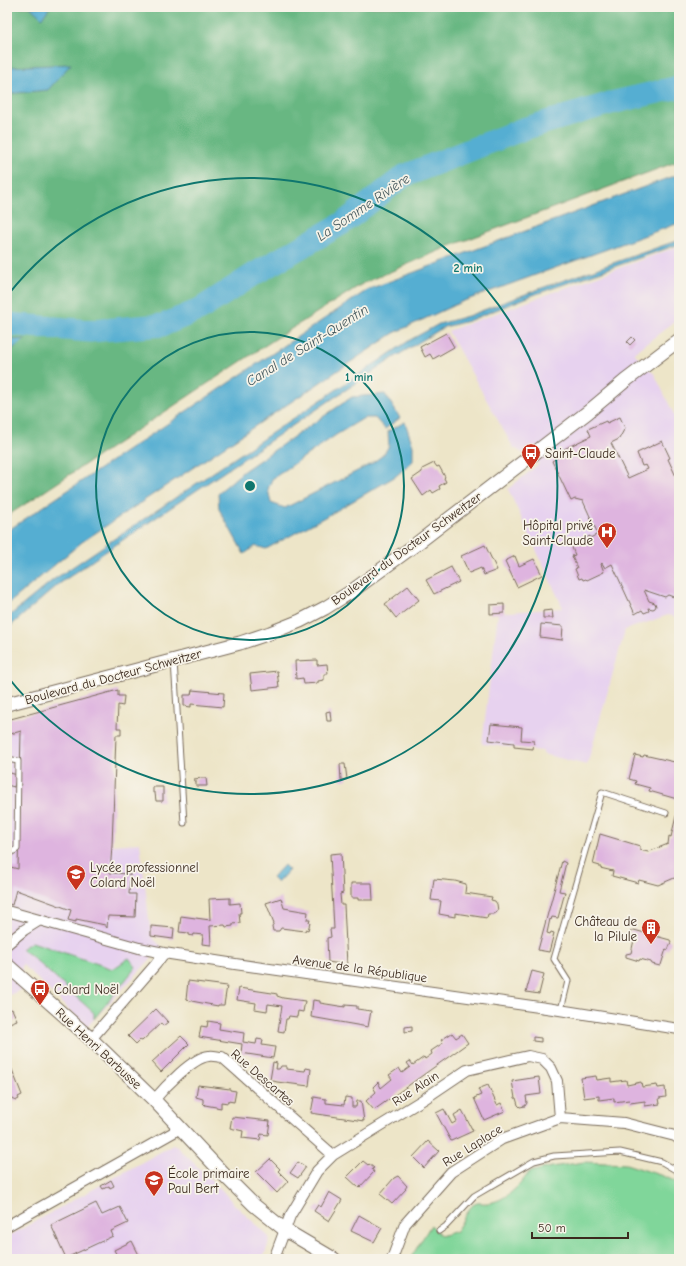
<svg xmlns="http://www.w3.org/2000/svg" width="686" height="1266" font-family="'Comic Neue',sans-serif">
	<rect width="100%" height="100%" fill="#f7f3e8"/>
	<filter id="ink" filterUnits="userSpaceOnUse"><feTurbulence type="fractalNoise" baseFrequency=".025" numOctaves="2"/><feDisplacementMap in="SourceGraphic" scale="8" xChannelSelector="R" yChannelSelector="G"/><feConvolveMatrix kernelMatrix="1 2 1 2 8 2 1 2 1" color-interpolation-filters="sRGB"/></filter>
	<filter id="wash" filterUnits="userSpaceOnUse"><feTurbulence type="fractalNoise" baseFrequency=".012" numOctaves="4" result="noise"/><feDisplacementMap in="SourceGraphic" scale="16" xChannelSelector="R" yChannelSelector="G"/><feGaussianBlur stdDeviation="0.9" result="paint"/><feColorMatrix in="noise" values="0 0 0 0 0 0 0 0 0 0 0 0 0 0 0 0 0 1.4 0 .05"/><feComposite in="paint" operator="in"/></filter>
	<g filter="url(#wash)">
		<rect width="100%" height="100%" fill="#ede5c8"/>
		<path fill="#e7d2ef" d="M679,246v72l-45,35 21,22 24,50v193l-11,-3 -43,15 -38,135 -44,-11v-3l-61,-7 16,-131 65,-5 -55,-119 31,-25 -26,-17 -65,-116z
			M118,690l-6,155 28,-2 11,93 11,11 -75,80 -65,-63 -1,26 -14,6v-276z
			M173,1145l4,2 44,42 13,15 34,32 2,3 -7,20h-256v-22z"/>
		<path fill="#80d69a" stroke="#5e805c" d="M32,942l81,27 16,-11 7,9 -42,52v-6l-65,-59 -8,-5z
			M584,1162l42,2 37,12 16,7v76h-269l21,-34 10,11 15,-5c4,-5 13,-24 17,-26 6,-4 9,-1 15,-2 17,-2 32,-17 41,-31l23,-5z"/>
		<path fill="#68b782" stroke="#527050" d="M7,7h672v154l-229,85 -88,38 -90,57 -265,175z"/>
		<path fill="#55aed2" stroke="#486c78" d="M30,7h20l-8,11z
			M71,64l-23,26 -41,4v-27z
			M679,174v49l-218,79 -67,31 -312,209 -75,63v-74l362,-242z
			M679,240v4l-146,51 -65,26 -24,6 -49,30 -45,30 -248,167 -43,30 -52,45v-11l46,-38 357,-240 29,-16 29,-8 71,-27z
			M26,339l-19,14v-13z
			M385,394l15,24 -15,11 -10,-11h-11l-28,17 -64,44 -4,10 3,14 14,5 86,-44 12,-9 6,-9 -1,-15 17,-9 8,24v15l-17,15 -62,36 -68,37 -10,-3 -12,8 -25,-45 -1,-16 27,-23 107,-73z
			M284,865l5,5 -12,13 -5,-5z"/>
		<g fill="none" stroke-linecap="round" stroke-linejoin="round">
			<path stroke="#55aed2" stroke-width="23" d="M7,324l83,7 73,-6 36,-15 57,-37 87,-50 61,-47 119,-47 88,-26 68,-16"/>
		</g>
		<g id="blocks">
			<path fill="#deb4df" d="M446,333l8,14 -21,12 -3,-5 -5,3 -5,-10z
				M632,337l3,3 -5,5 -3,-3z
				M620,417l5,11 -6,11 -8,4 17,35 20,-9 -2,-4 -4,1 -5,-13 25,-12 8,17 -2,1 11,24v67l-3,1 2,2 1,-1v6l-3,2 2,5 -2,4 2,4 1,-1v27l-11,-4 -3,2 -21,-7 5,11 6,2 1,3 -1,2 -2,1 -5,-1 1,3 -5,2 -2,-3 -7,4 -23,-50 -7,4 -3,-5 -1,1 3,8 -17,8 -1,-1 -3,1 -1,-2 -3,1 -4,-10 2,-1 -5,-12 3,-1 -4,-10 19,-9v2l8,-4 -15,-33 -8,-2 -4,2 -19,-40 13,-8 -1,-4 27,-13 -3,-7 18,-8 1,2z
				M434,463l3,4 2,-1 6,11 -1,1 2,4 -7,4 1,3 -7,4 -2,-3 -8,6 -11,-17 10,-7v-3z
				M485,545l12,25 -13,5 -3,-7 -12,5 -8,-17z
				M515,556l4,10 15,-7 8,16 -25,12 -12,-26z
				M451,567l8,15 -25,12 -8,-14z
				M408,586l11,14 -23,18 -11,-14z
				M504,604v9l-14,1v-9z
				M552,610l1,8h-10v-7z
				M541,624l22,2 -1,14 -22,-3z
				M317,660v5l10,-1 1,10h-4v6l-6,1v2l-14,1 -1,-6 -7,1 -1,-18z
				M277,671l2,16 -27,3 -2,-16z
				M118,690v6h6l-1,10 -5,-1 -1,23h4v7h-5l-4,111 -2,27 20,1 -1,20h7l-1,23 -27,-1 -1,12 -2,-3 -29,-6v3l-8,-2 3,-10 -55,-20 -4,15 -5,-2v-37l11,3 3,-138 -14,4v-15z
				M192,690l32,3 -1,14 -32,-3v3l-7,-1v-11h7z
				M330,711l1,10h-4l-1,-9z
				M491,724l31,3 -1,13 13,1 -1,8 -19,-2v-4l-25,-3z
				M635,755l8,2 1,-2 35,8v34l-1,-1 -1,3 -28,-8 1,-3 -15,-4 1,-3 -7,-2z
				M340,764h5l2,15 -6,1z
				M7,772l10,3 -3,12 -7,-2z
				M202,778h4l1,8h-11v-5h-2v-2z
				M153,787h10v14h-7l-1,-8h-2z
				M676,816l3,1v59l-21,9 -19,-5 -1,3 -26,-7 1,-5 -13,-3v-2l-7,-2 7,-30 40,12v4l8,2 20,-8 1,-8 2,1z
				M341,853l2,40 -3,1 1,11h3l3,60 -19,-3 -1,-24 4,-1 -1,-8h4l-4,-75z
				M562,861l4,2 -7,28 6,1 -7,26 -6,-1 -1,3 -1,-1 -3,14 3,1 1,-2 3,1 -5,19 -11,-2z
				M434,879l21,2 11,3 -1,9 27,4 -1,3 4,1 2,3 1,7 -5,3h-5l-1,4 -32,-5v4l-16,-3 2,-13 -10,-1z
				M351,883h21l1,17h-15v-2h-7z
				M230,898v6l10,-1 1,10h-2l1,10 -7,1v2l-7,1 -1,-2 -15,1 1,19 -9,-1 1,-9 -9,-1 -1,2 -4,-1v-2l-10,-1 2,-16 29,4 -1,-21z
				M281,898l3,10 24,4 -1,8h3l-1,3h1l-2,7 -2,-1 -1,2 -24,-3 -2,3h-6l-1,-5 2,-3 -8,-20z
				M151,926l23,2 -1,11 -22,-3z
				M633,930h1l36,10 1,2 -3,8 -2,-1 -5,16 -1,1 -8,-2 -1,-2 -11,-3 -1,2 -13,-4v-3l5,-1 3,-13 -2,-1 -3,-4 1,-3z
				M532,971l12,3 -5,20 -13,-2z
				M188,981l39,5 -3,19h-6v1l-32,-6z
				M239,988l33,5 5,1v2l6,2 22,3 -2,11 -5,-1 -1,6 -8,-1 -1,3h-2l-2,13 -6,-1 4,-25 -14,-2 -1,7 -12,-2 1,-6 -19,-3z
				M313,1000l7,1v2l25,4v-2l12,1v3l14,2 -3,16 -57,-10z
				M12,1009l5,11 -10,4v-13z
				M156,1009l12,13 -5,4 -2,-3 -19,18 -2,-1 -4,4 -8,-8z
				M208,1021l12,2 -1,6 25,4 -1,9 13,2 1,-5 6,1 -1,5 13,2 -2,11 -32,-5 1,-9 -43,-7 2,-11 6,1z
				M412,1026v5l-7,1v-5z
				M452,1033l4,5 6,-4 6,9 -94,67 -8,-9 10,-9 -3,-5 5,-5 3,6 11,-9 -3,-4 10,-7 3,5 8,-6 -3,-4 3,-2 3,4 11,-8 1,2 7,-5 -1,-3 12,-8 -2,-3z
				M181,1036l8,8 -28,28 -9,-10z
				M533,1037l8,1v4l-8,-1z
				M7,1057l15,38 -4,2 1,2 -4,2 -2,-3 -6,3z
				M273,1062l4,1 -1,6h3l1,-1 1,-2h5v3l19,2 1,-3 5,1 -2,17 -32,-4 -7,-2z
				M596,1076l1,4 14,-2v4l15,-2 1,5 14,-3 1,5 15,-2 1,3 7,-1 1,10 -7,1 1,6 -15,2v-5l-15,2 -1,-3 -15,2v-4l-15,2v-4l-15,2 -3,-20z
				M539,1077l2,17 -15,2 1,7 -2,3 -5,1 -2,-2 -2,-7h-1l-3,-17z
				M198,1085l32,4v1l6,1 -2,11 -6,-1v2l-7,-1v6l-16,-3 -2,-2v-4l-7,-2z
				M488,1085l9,20 4,-2 4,8 -21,9 -10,-22 7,-3 -3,-6z
				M314,1097l12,2v4l18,2 1,-8 7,1v9h4l1,-6h4l3,20 -53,-8z
				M444,1109l8,15 5,-3 -3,-6 8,-5 11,21 -22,10 -15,-28z
				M232,1117l38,4 -2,14 -7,-1 -1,6 -18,-2 1,-7 -13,-3z
				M428,1141l11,10 -15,17 -11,-11z
				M270,1159l10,10 -2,2 10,10 -11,12 -21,-21z
				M363,1161l5,4 1,-1 5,4 -2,1 2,3 -15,16 -12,-11z
				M298,1162l8,5 -8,11 -8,-5z
				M398,1176l9,10 -2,3h1l-14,15 -12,-10 14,-16z
				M111,1180l3,6 -4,2 -1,-2 -6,3 -2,-3z
				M329,1192l13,8 -13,21 -15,-10 4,-6 3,2z
				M96,1203l6,12 18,-8 8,16 -17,8 2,5 -47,22 -15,-33z
				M359,1215l23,13 -8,14 -23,-11z
				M132,1241l9,18h-22l-5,-9z"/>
		</g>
	</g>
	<g filter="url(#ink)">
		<use href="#blocks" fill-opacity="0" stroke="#796b5a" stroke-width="1"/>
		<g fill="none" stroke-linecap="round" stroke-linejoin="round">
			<g stroke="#796b5a" stroke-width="7">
				<path id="service" d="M174,661l10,162
					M7,759l11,2 -1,88 -10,6
					M561,1010l7,-29 -14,-22 48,-167 64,21
					M439,1231l7,-5 28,-30 60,-35 20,-5 66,-4 42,10 17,10"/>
			</g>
			<g stroke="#796b5a" stroke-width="12">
				<path id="minor" d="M7,911l132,37 25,5 71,11 318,45 126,20
					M7,944l17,-14 16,-10
					M91,1039l65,-75 8,-11
					M154,1100c10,-12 39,-43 55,-44 4,-1 9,1 13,1l111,98
					M7,1226l167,-94 2,-7
					M274,1259l16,-43 27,-45 16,-16 91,-56 43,-29 61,-14 14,3 9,9 6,13 3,37
					M392,1259l13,-35 46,-52 51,-33 58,-21 64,5 51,13 4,3"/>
			</g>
			<g stroke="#796b5a" stroke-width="15">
				<path id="tertiary" d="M7,704l233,-61 30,-10 30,-12 25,-13 27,-17 63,-46 173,-133 37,-31 54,-41
					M7,965l84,74 63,61 75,80 25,25 31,25 49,29"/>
			</g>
			<use href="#service" stroke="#fff" stroke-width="5"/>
			<use href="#minor" stroke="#fff" stroke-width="10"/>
			<use href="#tertiary" stroke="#fff" stroke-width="13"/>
		</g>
	</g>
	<g fill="none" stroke="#0f766e" stroke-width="2">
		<circle cx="250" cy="486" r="154"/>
		<path d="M7 296A308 308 0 1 1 7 676"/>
	</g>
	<defs>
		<g id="bus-pin" transform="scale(1)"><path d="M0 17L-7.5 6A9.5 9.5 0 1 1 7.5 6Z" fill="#c8321e" stroke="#f7f3e8"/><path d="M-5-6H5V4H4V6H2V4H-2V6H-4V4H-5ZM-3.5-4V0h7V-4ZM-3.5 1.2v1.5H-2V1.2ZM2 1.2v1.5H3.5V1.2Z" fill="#fff"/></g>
		<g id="hospital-pin" transform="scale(1)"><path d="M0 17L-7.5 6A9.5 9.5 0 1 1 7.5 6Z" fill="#c8321e" stroke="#f7f3e8"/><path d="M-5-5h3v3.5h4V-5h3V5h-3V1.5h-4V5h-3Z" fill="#fff"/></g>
		<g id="school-pin" transform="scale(1)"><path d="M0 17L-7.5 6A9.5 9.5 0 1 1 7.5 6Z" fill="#c8321e" stroke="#f7f3e8"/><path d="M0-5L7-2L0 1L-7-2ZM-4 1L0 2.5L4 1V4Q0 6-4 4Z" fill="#fff"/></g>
		<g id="building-pin" transform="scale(1)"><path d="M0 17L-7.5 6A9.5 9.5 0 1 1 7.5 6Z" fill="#c8321e" stroke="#f7f3e8"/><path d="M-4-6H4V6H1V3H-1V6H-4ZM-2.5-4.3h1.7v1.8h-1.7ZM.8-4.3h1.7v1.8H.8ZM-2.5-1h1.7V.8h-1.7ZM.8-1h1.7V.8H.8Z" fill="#fff"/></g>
	</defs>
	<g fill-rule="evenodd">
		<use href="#bus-pin" x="531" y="453"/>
		<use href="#hospital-pin" x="607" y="532"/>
		<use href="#school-pin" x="76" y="874"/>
		<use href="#building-pin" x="651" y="928"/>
		<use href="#bus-pin" x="40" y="989"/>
		<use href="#school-pin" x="154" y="1180"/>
	</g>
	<g text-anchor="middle" stroke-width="3.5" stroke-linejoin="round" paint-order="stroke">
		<g font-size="13" fill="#3b2a1e" stroke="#f7f3e8" text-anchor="start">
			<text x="545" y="458">Saint-Claude</text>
			<text x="593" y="530" text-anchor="end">Hôpital privé<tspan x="593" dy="15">Saint-Claude</tspan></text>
			<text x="90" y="872">Lycée professionnel<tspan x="90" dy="15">Colard Noël</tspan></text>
			<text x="637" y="926" text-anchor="end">Château de<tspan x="637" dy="15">la Pilule</tspan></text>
			<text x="54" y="994">Colard Noël</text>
			<text x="168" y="1178">École primaire<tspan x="168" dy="15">Paul Bert</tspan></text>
		</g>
		<g font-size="13" fill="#3b2a1e" stroke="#f7f3e8">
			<text transform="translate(406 548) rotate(-36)" y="5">Boulevard du Docteur Schweitzer</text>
			<text transform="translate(113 676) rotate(-15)" y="5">Boulevard du Docteur Schweitzer</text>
			<text transform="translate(360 968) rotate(8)" y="5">Avenue de la République</text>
			<text transform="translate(99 1048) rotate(43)" y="5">Rue Henri Barbusse</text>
			<text transform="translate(263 1077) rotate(41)" y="5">Rue Descartes</text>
			<text transform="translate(415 1088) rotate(-33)" y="5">Rue Alain</text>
			<text transform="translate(472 1145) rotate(-32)" y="5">Rue Laplace</text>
		</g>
		<g font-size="14" font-style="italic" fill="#44585d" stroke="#f7f3e8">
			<text transform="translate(363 207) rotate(-34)" y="5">La Somme Rivière</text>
			<text transform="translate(307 345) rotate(-32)" y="5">Canal de Saint-Quentin</text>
		</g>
	</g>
	<circle cx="250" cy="486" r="6" fill="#0f766e" stroke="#f7f3e8" stroke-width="2"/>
	<g font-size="12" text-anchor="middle" font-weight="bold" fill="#0f766e" stroke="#f7f3e8" stroke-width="3.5" stroke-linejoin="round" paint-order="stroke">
		<text x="468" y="272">2 min</text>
		<text x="359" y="381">1 min</text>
	</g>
	<rect width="686" height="1266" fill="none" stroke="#f7f3e8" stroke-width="24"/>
	<path d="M532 1232v6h96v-6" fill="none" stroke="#3b2a1e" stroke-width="2"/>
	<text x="538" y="1232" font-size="12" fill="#3b2a1e" stroke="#f7f3e8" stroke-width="3" paint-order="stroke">50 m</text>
</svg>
